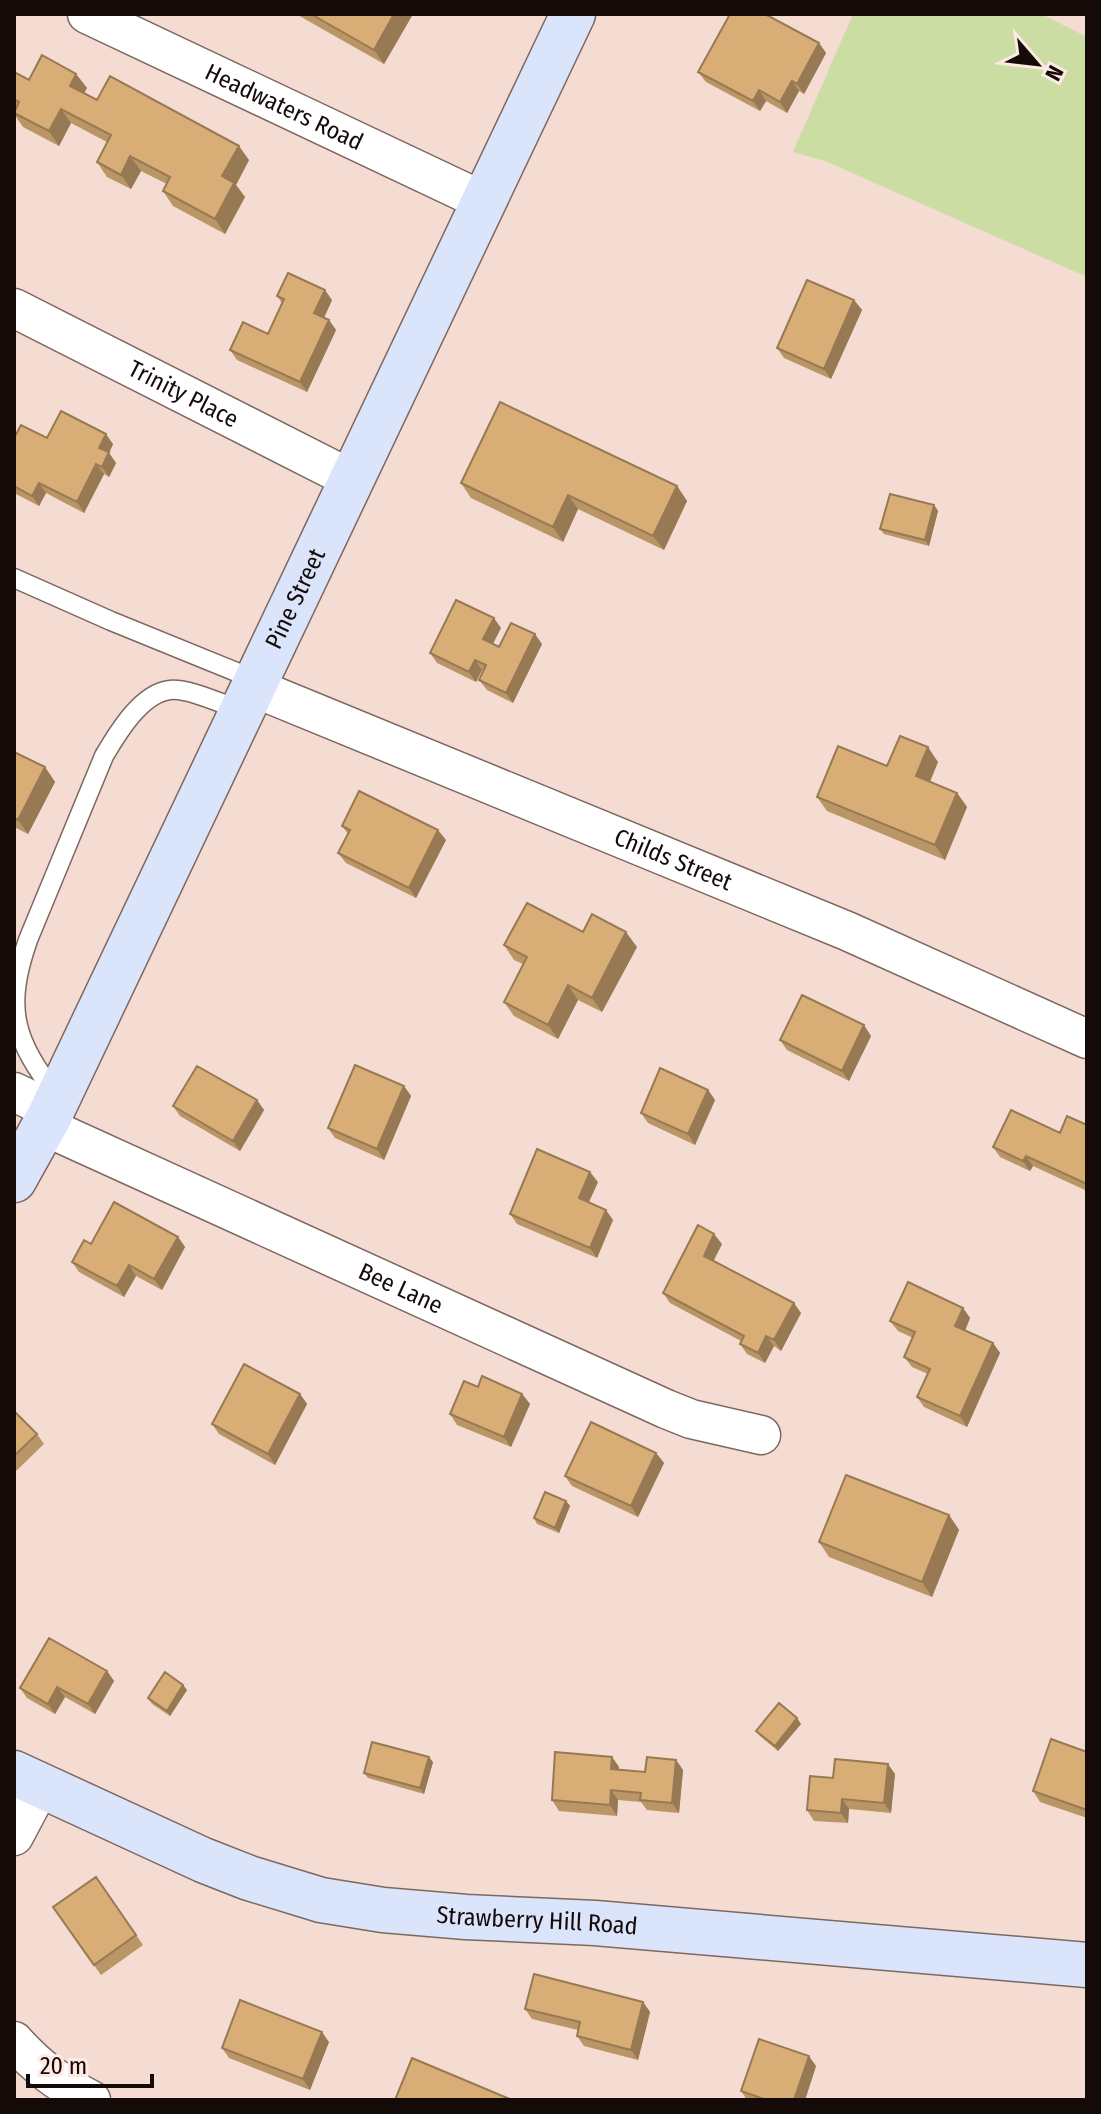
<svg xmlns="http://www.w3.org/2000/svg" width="1101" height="2114" font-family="'Fira Sans Condensed',sans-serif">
	<rect width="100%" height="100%" fill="#f5dcd3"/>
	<path fill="#cbdda3" d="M853,14h188l46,23v240l-262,-116 -32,-9z"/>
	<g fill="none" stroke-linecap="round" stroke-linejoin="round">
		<g stroke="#7d675f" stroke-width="21">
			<path id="service" d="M14,578l97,43 145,59
				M57,1096c-43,-56 -53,-87 -29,-156l76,-184c13,-22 37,-63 66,-66 19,-2 54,15 73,21"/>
		</g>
		<g stroke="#7d675f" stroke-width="41">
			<g id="minor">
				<path id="s1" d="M87,14l396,187"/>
				<path id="s2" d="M14,308l339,172"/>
				<path id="s3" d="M255,688l592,243 240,108"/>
				<path d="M14,1092l38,18"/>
				<path id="s4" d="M44,1126l622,283 25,10 70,16"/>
				<path d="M14,1836l26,-49"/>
				<path d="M14,2041c23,26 46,43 77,59"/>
			</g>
		</g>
		<g stroke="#7d675f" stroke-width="47">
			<g id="secondary">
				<path id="s5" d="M14,1180l35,-63 524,-1103"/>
				<path id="s6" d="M14,1773l189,87 46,18 72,22 62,10 83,7 129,6 492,42"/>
			</g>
		</g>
		<use href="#service" stroke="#fff" stroke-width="18"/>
		<use href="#minor" stroke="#fff" stroke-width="38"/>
		<use href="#secondary" stroke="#dae4fa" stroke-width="44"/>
	</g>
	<path fill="#ba9565" d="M296,14h117l-29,50z
		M819,43l7,10 -22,41 -5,-3 -12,22 -21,-12 -6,10 -54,-29 -8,-10z
		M14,72l15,8 47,-6 11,14 -3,5 13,7 152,60 -13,25 9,12 -20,37 -52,-28 -10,-15 4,-7 -26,-13 -10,18 -24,-12 -10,-15 10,-20 -36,-19 -12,23 -36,-19 -9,-13 1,-5 -1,-1z
		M277,296l55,4 -8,18 5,2 7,10 -29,62 -70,-32 -7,-10 38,-16 14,-31z
		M854,300l8,10 -31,69 -47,-21 -7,-10z
		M14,438h33l66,6 -4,9 7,10 -7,14 -5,-3 -20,39 -38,-20 -7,13 -25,-13z
		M461,483l216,3 10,15 -23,49 -86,-41 -15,33 -92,-44z
		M934,505l4,6 -9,35 -45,-12 -4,-5z
		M501,628l-8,16 6,3 43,-3 -29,59 -26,-13 -8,-10 5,-9 -2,-1 -6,12 -39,-19 -7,-10z
		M14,752l31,15 10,15 -27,52 -14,-7z
		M938,762l-8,20 27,11 10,14 -22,53 -118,-49 -10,-14 70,-31z
		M342,826l104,14 -30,58 -70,-35 -8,-10 10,-19z
		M583,932l54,15 -35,65 -24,-12 -20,39 -44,-23 -10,-14 19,-38 -9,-4 -10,-15z
		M871,1036l-22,45 -62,-31 -7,-10z
		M404,1086l7,10 -27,64 -49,-22 -7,-10z
		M708,1090l7,10 -20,45 -47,-22 -7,-10z
		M257,1100l7,10 -24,41 -60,-35 -7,-10z
		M1087,1125v66l-54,-25 -3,5 -30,-14 -7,-10 67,-14z
		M598,1182l-9,20 24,18 -16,38 -80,-34 -7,-10z
		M178,1237l7,10 -23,43 -26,-14 -12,21 -45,-25 -7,-10 19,-18z
		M722,1244l-9,17 88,52 -20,38 -7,-5 -9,17 -18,-9 -7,-10 1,-3 -71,-38 -7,-10z
		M963,1308l7,10 -5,12 28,13 7,10 -33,74 -43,-20 -7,-10 11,-23 -16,-7 -8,-10 9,-19 -15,-7 -8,-10z
		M478,1387l44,7 8,10 -19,43 -54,-22 -7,-11z
		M300,1394l7,10 -32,61 -56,-31 -7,-10z
		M14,1411l23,23 7,10 -30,29z
		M656,1453l8,10 -26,54 -66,-31 -7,-10z
		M566,1501l4,5 -11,27 -22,-9 -3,-6z
		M949,1515l10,15 -27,67 -103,-40 -10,-15z
		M107,1671l7,10 -19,33 -30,-17 -10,17 -28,-16 -7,-10z
		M183,1685l4,5 -17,26 -18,-12 -4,-6z
		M801,1724l-23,27 -18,-15 -4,-5z
		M1087,1752v66l-47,-16 -7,-11z
		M612,1757l7,10v2l26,3 31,-12 7,10 -4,43 -32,-3 -6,-8 -23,-2 -1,16 -58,-5 -7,-11z
		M433,1762l-9,32 -56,-16 -4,-5z
		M895,1774l-4,39 -42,-4 -1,14 -34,-2 -7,-11 26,-32z
		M96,1877l47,68 -42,30 -48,-68z
		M643,2002l7,10 -12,48 -54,-14 -7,-10 1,-6 -46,-11 -7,-10z
		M329,2042l-19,48 -81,-32 -7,-10z
		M816,2066l-11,34h-58l-6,-9z"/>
	<path fill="#977953" d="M394,14h19l-29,50 -10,-14z
		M819,43l7,10 -22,41 -7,-10z
		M76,74l11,14 -7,12 -10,-14z
		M792,81l7,10 -12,22 -7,-11z
		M759,90l7,11 -6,10 -7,-10z
		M61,109l10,14 -12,23 -10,-15z
		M239,146l10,14 -13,25 9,12 -20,37 -10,-15 7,-43z
		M130,156l11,15 -10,18 -10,-14z
		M325,290l7,10 -11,24 -7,-11z
		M854,300l8,10 -31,69 -7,-10z
		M329,320l7,10 -29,62 -7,-10z
		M106,434l7,10 -4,9 7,10 -7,14 -7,-10 -3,-19z
		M96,464l8,10 -20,39 -7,-11z
		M39,483l7,10 -7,13 -7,-10z
		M677,486l10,15 -23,49 -11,-14z
		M568,495l10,14 -15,33 -10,-15z
		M934,505l4,6 -9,35 -4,-6z
		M494,618l7,10 -11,21 -7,-10z
		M535,634l7,10 -29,59 -7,-10z
		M475,660l7,10 -6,12 -7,-10z
		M928,747l10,15 -12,28 -10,-14z
		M45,767l10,15 -27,52 -10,-14z
		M957,793l10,14 -22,53 -10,-15z
		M438,830l8,10 -30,58 -7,-10z
		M626,932l11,15 -35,65 -10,-14z
		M568,985l10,15 -20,39 -10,-14z
		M864,1025l7,11 -22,45 -7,-10z
		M404,1086l7,10 -27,64 -7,-11z
		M708,1090l7,10 -20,45 -7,-11z
		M257,1100l7,10 -24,41 -7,-10z
		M1026,1156l7,10 -3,5 -7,-10z
		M590,1172l8,10 -12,26 -7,-10z
		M606,1210l7,10 -16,38 -7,-10z
		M714,1234l8,10 -11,22 -7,-10z
		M178,1237l7,10 -23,43 -8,-11z
		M129,1265l7,11 -12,21 -7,-11z
		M794,1303l7,10 -20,38 -7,-11z
		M963,1308l7,10 -7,18 -8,-10z
		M766,1336l8,10 -9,17 -7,-10z
		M993,1343l7,10 -33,74 -7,-11z
		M300,1394l7,10 -32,61 -7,-11z
		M522,1394l8,10 -19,43 -7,-10z
		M656,1453l8,10 -26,54 -7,-11z
		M566,1501l4,5 -11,27 -4,-5z
		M949,1515l10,15 -27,67 -10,-15z
		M107,1671l7,10 -19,33 -7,-10z
		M183,1685l4,5 -17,26 -3,-5z
		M57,1687l8,10 -10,17 -7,-10z
		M797,1718l4,6 -23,27 -3,-5z
		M429,1757l4,5 -9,32 -4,-6z
		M612,1757l7,10 -1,12 -7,-10z
		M676,1760l7,10 -4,43 -7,-10z
		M888,1764l7,10 -4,39 -7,-10z
		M611,1790l7,10 -1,16 -7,-11z
		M842,1799l7,10 -1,14 -7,-10z
		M643,2002l7,10 -12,48 -7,-10z
		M322,2032l7,10 -19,48 -7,-11z
		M809,2056l7,10 -11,34h-11z"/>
	<path fill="#d8ad76" stroke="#977953" stroke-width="2" d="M311,14h83l-20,36z
		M730,14h35l54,29 -22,41 -5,-3 -12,21 -21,-12 -6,11 -55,-29z
		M42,55l34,19 -6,12 27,14 13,-24 129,70 -17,30 12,7 -19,36 -52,-28 7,-14 -40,-21 -9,19 -24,-13 14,-27 -50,-26 -12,22 -35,-18 5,-11 -5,-3v-27l15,8z
		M288,273l37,17 -11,23 15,7 -29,62 -70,-32 13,-28 25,12 16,-35 -7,-3z
		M807,280l47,20 -30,69 -47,-21z
		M500,402l177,84 -24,50 -85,-41 -15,32 -92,-44z
		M61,411l45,23 -7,14 10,4 -7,15 -6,-3 -19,38 -38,-19 -7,13 -18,-10v-48l7,-13 26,13z
		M890,494l44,11 -9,35 -45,-11z
		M456,600l38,18 -11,21 16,8 12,-24 24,11 -29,59 -27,-13 7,-15 -11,-5 -6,12 -39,-19z
		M900,736l28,11 -12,29 41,17 -22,52 -118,-48 21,-51 49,20z
		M14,752l31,15 -27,53 -4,-2z
		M359,791l79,39 -29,58 -71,-35 12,-23 -8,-4z
		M527,903l56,29 9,-18 34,18 -34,66 -24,-13 -20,40 -44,-23 23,-45 -23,-12z
		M802,995l62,30 -22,46 -62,-31z
		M355,1065l49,21 -27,63 -49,-21z
		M197,1066l60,34 -24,41 -60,-35z
		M660,1068l48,22 -20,44 -47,-21z
		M1011,1110l49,23 7,-17 20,9v59l-61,-28 -3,5 -30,-14z
		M537,1149l53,23 -11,26 27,12 -16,38 -80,-34z
		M114,1202l64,35 -24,42 -25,-14 -12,21 -45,-24 12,-22 7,4z
		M698,1225l16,9 -10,22 90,47 -20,37 -8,-4 -8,17 -18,-9 4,-8 -81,-43z
		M908,1282l55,26 -8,18 38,17 -33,73 -43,-19 13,-28 -26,-12 11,-25 -25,-11z
		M244,1364l56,30 -32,60 -56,-30z
		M482,1376l40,18 -18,43 -54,-23 14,-33 14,6z
		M14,1411l23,23 -23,22z
		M591,1422l65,31 -25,53 -66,-30z
		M846,1475l103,40 -27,67 -103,-40z
		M545,1492l21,9 -11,27 -21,-10z
		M49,1638l58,33 -19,33 -31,-17 -9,17 -28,-16z
		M165,1672l18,13 -16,26 -19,-13z
		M779,1703l18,15 -22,28 -19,-15z
		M1051,1739l36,13v58l-54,-19z
		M372,1742l57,15 -9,31 -56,-15z
		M555,1752l57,5 -1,12 34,3 2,-15 29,3 -4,43 -32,-3 1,-7 -30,-3 -1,15 -58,-5z
		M835,1759l53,5 -4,39 -42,-4 -1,14 -34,-3 3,-34 23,2z
		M96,1877l40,58 -42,30 -41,-58z
		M534,1974l109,28 -12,48 -54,-14 3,-14 -55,-13z
		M240,2000l82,32 -19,47 -81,-31z
		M759,2039l50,17 -15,44h-27l-26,-9z
		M412,2058l100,42h-117z"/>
	<g text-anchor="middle" stroke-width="8" stroke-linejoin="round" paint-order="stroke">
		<g font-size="24" fill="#140b09" stroke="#ffeae3">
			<text dy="8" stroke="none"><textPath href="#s1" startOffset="218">Headwaters Road</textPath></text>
			<text dy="8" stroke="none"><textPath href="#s2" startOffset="190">Trinity Place</textPath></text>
			<text dy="8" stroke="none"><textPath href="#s5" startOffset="646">Pine Street</textPath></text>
			<text dy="8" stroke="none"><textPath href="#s3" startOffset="452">Childs Street</textPath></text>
			<text dy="8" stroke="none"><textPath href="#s4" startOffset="392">Bee Lane</textPath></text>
			<text dy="8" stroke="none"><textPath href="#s6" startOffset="550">Strawberry Hill Road</textPath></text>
		</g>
	</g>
	<rect width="1101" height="2114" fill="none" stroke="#140b09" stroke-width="32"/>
	<g transform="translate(1037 64) rotate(118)" stroke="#ffeae3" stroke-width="6" paint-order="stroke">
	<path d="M0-6L14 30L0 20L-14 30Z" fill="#140b09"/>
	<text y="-12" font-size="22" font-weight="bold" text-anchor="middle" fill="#140b09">N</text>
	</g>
	<path d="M28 2074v12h124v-12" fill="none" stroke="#140b09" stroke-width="4"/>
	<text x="40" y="2074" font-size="24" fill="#140b09" stroke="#ffeae3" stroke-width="6" paint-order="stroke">20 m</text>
</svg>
